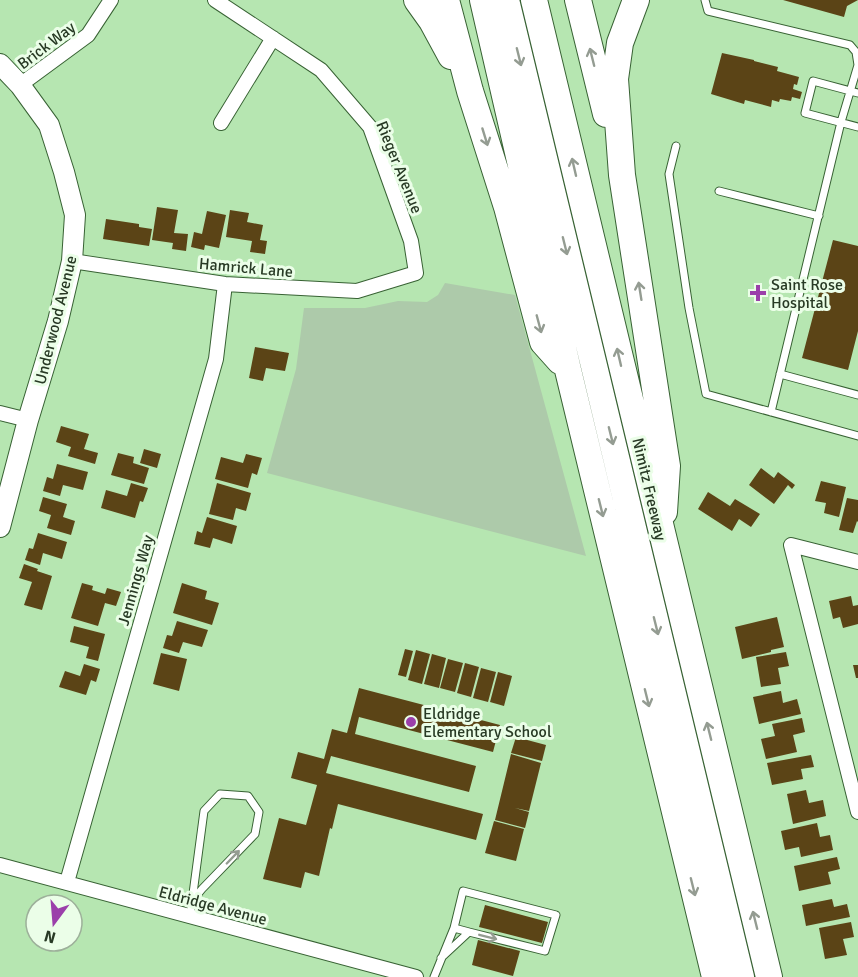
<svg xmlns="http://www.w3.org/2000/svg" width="858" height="977" font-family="Signika,sans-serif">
	<rect width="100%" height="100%" fill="#b6e6b1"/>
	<path fill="#adcaaa" d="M445,283l70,12 71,261 -319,-83 29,-104 8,-61h61l33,-7 29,1 11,-7z"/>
	<path fill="#5b4416" d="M783,0h75l-11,6 -3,11z
		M722,53l32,7v1l24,6 -1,4 22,6 -2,8 -3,-1 -1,5 9,3 -2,7 -8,-2 -1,4 -11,-2 -1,3 -7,-2 -1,7 -26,-7 -1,4 -33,-10z
		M157,207l21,3 -4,23 14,1 -2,17 -14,-2 1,-6 -21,-3z
		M230,210l19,3 -2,9 16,3 -3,15 7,1 -2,13 -15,-2 2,-11 -26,-4z
		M207,211l19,4 -7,33 -14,-3 -1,5 -13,-3 3,-15 8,2z
		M106,219l33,5v3l13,2 -3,17 -46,-7z
		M833,240l25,6v85l-10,39 -46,-12z
		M255,347l34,6 -4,18 -19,-3 -3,13 -14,-3z
		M61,426l28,8 -5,15 14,4 -3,11 -27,-8 3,-9 -15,-5z
		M144,449l17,5 -4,14 -17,-5z
		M118,453l16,4 -1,6 16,5 -5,16 -33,-9z
		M246,454l16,4 -5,17 -5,-2 -4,15 -33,-9 6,-22 22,6z
		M57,464l31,8 -5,18 -20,-5 -3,11 -17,-5 4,-14 6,2z
		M761,468l13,10 4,-6 17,13 -3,4 -4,-4 -14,19 -25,-19z
		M821,481l25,6 -7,30 -15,-4 2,-10 -11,-2z
		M131,483l17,5 -5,14 -3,-1 -5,17 -34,-10 5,-18 21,6z
		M217,483l34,10 -5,18 -10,-3 -3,12 -24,-6z
		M708,492l22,14 5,-7 25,15 -9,13 -12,-8 -7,12 -34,-22z
		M43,497l24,7 -4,13 12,4 -4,14 -24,-7 4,-13 -12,-4z
		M847,498l11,2v22l-1,-1 -4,12 -14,-3z
		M207,517l30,9 -5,18 -19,-6 -3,10 -16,-4 3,-13 5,2z
		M38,533l29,9 -5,17 -19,-6 -3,12 -15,-5 4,-12 4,1z
		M24,564l14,5 -1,2 15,5 -10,34 -18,-5 8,-23 -13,-4z
		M82,583l11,3 -1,4 13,4 2,-6 14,4 -5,14 -11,-3 -7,23 -27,-8z
		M182,583l25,8 -2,8 14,4 -7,22 -39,-12z
		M851,596l2,10 5,-1v19l-15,4 -3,-11 -7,2 -4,-18z
		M777,617l7,30 -13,3v2l-29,7 -7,-32z
		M177,621l31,9 -6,17 -19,-5 -4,11 -16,-5 4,-13 5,1z
		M74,626l31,8 -7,27 -12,-3 3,-11 -19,-5z
		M405,649l8,2 -7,26 -8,-2z
		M416,650l14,4 -8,30 -14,-4z
		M786,652l3,14 -11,2 3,16 -20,3 -5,-30z
		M161,653l26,6 -8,32 -26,-7z
		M432,654l14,4 -7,30 -15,-4z
		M448,659l15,4 -8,29 -15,-4z
		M465,663l14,4 -8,30 -14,-4z
		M84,664l16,5 -4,13 -5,-2 -5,15 -27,-8 6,-16 15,5z
		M853,665h5v13h-2z
		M481,668l15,4 -8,30 -15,-4z
		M498,672l14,4 -8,30 -14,-4z
		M359,688l141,37 -7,27 -134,-35 -4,17 121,32 -7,26 -138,-36 -5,17 157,41 -7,26 -138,-36 -6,25 -2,-1 -11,48 -14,-4 -4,16 -38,-9 16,-61 27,7 11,-40 -26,-7 7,-26 26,7 8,-30 15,4z
		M781,691l2,12 14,-4 4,15 -42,10 -6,-27z
		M802,718l3,14 -12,3 4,17 -31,7 -5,-20 14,-3 -3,-12z
		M516,737l30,8 -4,16 -31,-8z
		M511,754l30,9 -12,48 -14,-3 14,4 -4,16 -30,-8z
		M811,755l3,12 -13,2 2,10 -31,6 -5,-22z
		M806,790l3,13 14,-3 3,16 -33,8 -6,-30z
		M494,821l30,8 -8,32 -31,-8z
		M817,823l3,14 10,-2 3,15 -32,7 -2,-10 -14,3 -4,-19z
		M837,857l3,12 -12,3 3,12 -32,7 -5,-25z
		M832,899l2,8 13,-3 3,13 -44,9 -4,-21z
		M485,905l63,17 -6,21 -63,-16z
		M851,922l3,15 -11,2 4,16 -22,4 -6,-31z
		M478,940l42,11 -7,25 -41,-11z"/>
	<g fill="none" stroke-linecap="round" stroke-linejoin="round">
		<g stroke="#386234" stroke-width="9">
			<path id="lane" d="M705,0l3,11 142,34 6,7 2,13 -17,57 -70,290
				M858,93l-45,-12 -8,32 53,14
				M676,146l-7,28 20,134 17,86 152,42
				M719,191l100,25
				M780,374l78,21
				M190,916l14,-105 16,-17 28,2 11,16 -4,22 -53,55 -9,11
				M441,958l28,-26 76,19 11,-36 -93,-24 -9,37 15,4
				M434,977l20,-49"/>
		</g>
		<g stroke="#386234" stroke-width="16">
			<path id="street" d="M20,85l68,-50 23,-35
				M221,123l52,-85
				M72,261l153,23 132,7 59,-18 -5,-32 -41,-114 -49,-57 -106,-70
				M0,413l28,7
				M858,562l-67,-17 67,267
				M0,865l416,112
				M67,882l149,-523 9,-75"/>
		</g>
		<g stroke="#386234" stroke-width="22">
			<path id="secondary" d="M0,64l20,21 29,40 15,47 11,43 -3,46 -14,60 -30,99 -28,107"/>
		</g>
		<g stroke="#386234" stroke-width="28">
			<path id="highway" d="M417,0l15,21 19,35
				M446,0l24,91 37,116 36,135 17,19
				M483,0l85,370 147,607
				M506,0l235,977
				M534,0l235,977
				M578,0l28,114
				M636,0l-16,43 -5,36 7,96 45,291 -3,46"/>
		</g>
		<use href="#lane" stroke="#fff" stroke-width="7"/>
		<use href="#street" stroke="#fff" stroke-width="14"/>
		<use href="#secondary" stroke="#fff" stroke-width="20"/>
		<use href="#highway" stroke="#fff" stroke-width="26"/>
	</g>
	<defs><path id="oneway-shaft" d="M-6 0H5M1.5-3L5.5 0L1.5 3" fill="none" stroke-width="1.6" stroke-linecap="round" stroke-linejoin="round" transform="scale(1.5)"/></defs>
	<g stroke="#949c92">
		<use href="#oneway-shaft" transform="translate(519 57) rotate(76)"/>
		<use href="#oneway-shaft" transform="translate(592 57) rotate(-104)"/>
		<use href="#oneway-shaft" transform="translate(485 137) rotate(73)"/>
		<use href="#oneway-shaft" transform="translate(574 167) rotate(-103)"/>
		<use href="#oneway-shaft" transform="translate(565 246) rotate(76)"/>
		<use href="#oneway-shaft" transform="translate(640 291) rotate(-99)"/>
		<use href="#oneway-shaft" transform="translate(539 324) rotate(75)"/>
		<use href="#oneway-shaft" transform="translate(619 357) rotate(-103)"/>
		<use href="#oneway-shaft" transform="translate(611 436) rotate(76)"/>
		<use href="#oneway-shaft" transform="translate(601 508) rotate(76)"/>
		<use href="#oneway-shaft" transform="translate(656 626) rotate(76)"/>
		<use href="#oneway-shaft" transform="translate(647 698) rotate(76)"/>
		<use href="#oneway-shaft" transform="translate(709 731) rotate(-104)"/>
		<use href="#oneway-shaft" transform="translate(233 857) rotate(-46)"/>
		<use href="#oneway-shaft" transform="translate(693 887) rotate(76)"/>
		<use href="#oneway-shaft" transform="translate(755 920) rotate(-104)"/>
		<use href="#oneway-shaft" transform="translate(488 937) rotate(14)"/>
	</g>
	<g fill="#9b3faa" stroke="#ebfee8" stroke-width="2">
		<path d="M755 284h6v6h6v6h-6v6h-6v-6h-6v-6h6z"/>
		<circle cx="411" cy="722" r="6"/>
	</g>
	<g text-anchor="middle" stroke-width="6" stroke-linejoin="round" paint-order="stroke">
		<g font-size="16" fill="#283a25" stroke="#ebfee8">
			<text transform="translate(46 45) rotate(-37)" y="6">Brick Way</text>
			<text transform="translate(400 167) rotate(68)" y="6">Rieger Avenue</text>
			<text transform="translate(246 267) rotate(5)" y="6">Hamrick Lane</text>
			<text transform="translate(55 320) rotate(-76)" y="6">Underwood Avenue</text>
			<text transform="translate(650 489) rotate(77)" y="6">Nimitz Freeway</text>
			<text transform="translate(135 580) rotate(-74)" y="6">Jennings Way</text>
			<text transform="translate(213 905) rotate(15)" y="6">Eldridge Avenue</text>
		</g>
		<g font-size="16" fill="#283a25" stroke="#ebfee8" text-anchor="start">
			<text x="771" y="290">Saint Rose<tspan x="771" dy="18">Hospital</tspan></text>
			<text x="423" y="719">Eldridge<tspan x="423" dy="18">Elementary School</tspan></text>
		</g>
	</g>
	<g transform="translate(54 923) rotate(196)"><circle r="28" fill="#ebfee8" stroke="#9db09a" stroke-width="1.5"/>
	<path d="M0-4.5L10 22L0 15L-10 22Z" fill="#9b3faa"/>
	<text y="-9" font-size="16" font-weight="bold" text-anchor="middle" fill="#283a25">N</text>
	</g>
</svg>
